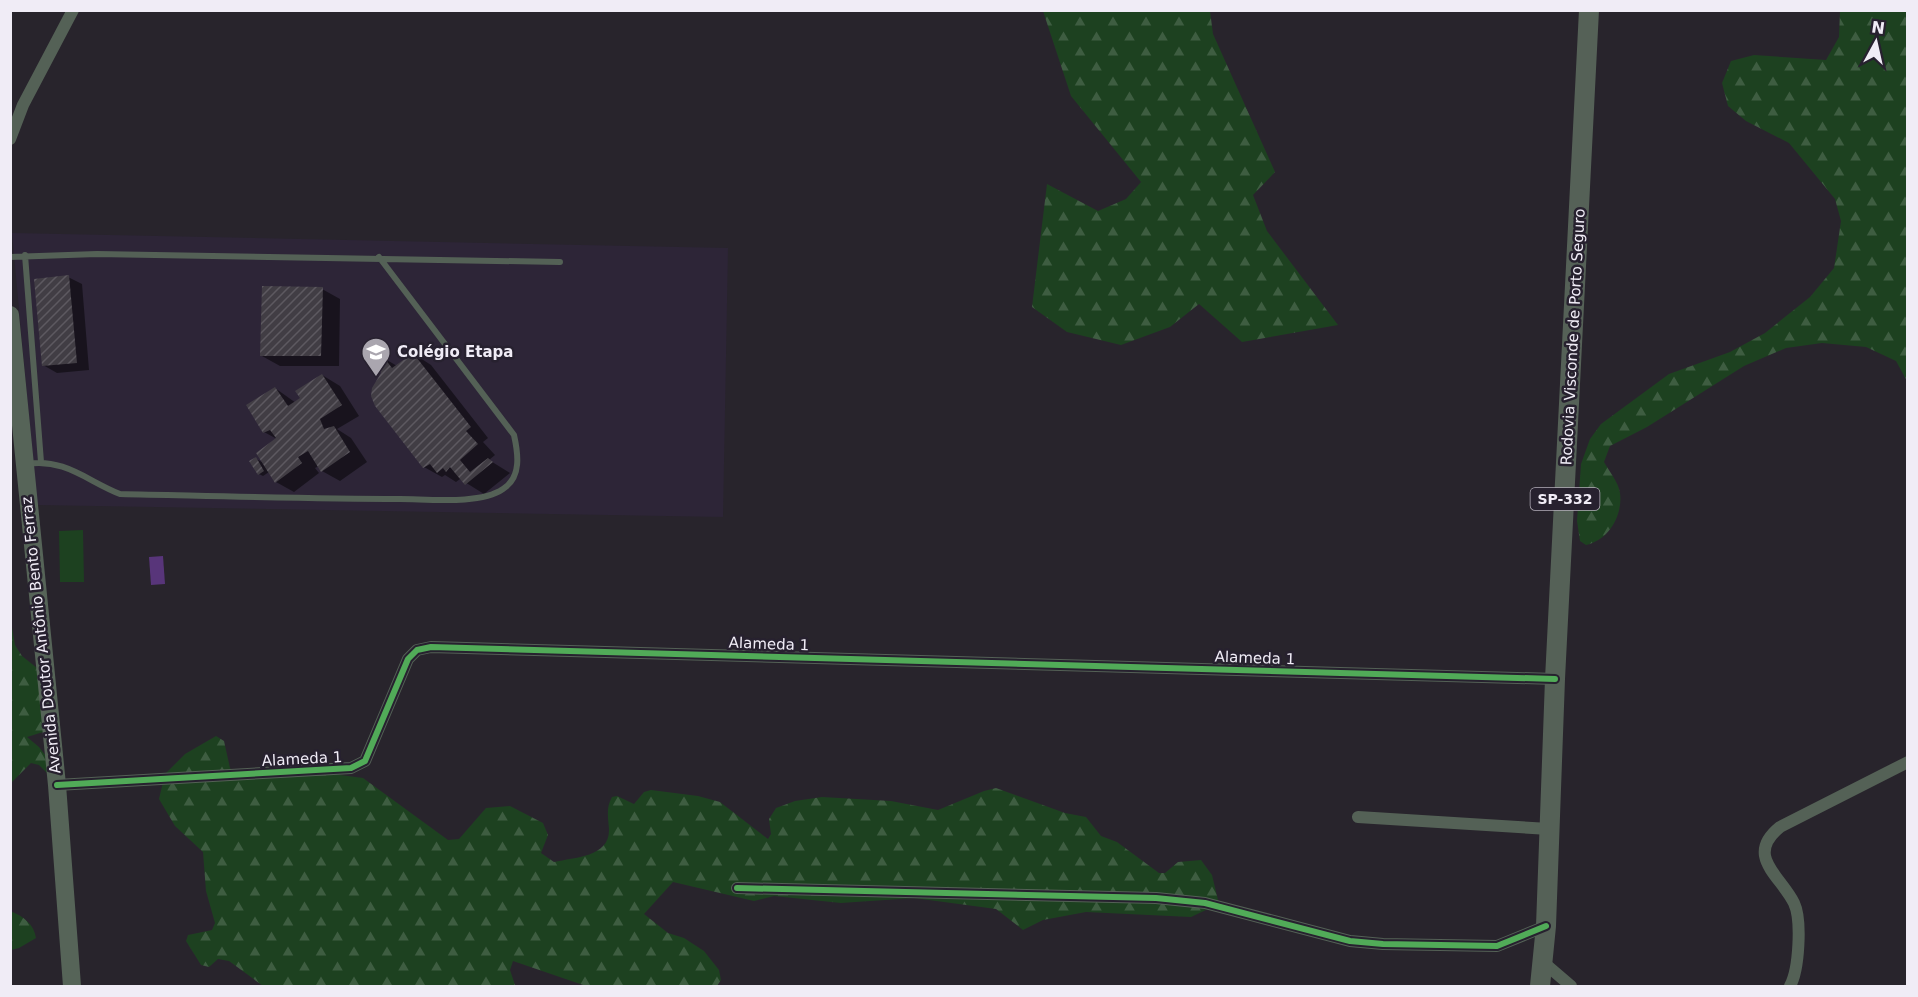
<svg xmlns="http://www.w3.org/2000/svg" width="1918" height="997" font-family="'DejaVu Sans',sans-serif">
	<defs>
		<pattern id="forest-firs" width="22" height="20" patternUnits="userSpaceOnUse" patternTransform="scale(1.5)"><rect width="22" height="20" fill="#1d4120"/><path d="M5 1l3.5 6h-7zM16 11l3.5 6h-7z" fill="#3e5d41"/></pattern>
		<pattern id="building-hatch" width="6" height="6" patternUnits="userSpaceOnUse" patternTransform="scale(1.5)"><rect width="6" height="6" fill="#413d44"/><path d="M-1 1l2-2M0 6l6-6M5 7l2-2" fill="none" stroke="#5d5960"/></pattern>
	</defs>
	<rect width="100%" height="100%" fill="#28242c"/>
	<path fill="#2d2537" d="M12,233l716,15 -5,269 -686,-12z"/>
	<path fill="url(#forest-firs)" d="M1043,11h167l3,23 62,138 -22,23 14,36 71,94 -96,17 -43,-38 -29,23 -49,18 -54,-13 -35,-25 15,-123 51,27 28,-12 15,-17 -70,-86z
		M1840,11h67v370l-11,-20 -30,-14 -44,-4 -36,5 -42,18 -97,61 -37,19 -6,16c5,9 15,21 16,31 3,22 -11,47 -34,52l-6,-4 -3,-20 4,-57 9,-25 11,-15 68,-50 61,-22 35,-19 45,-36 24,-29 7,-47 -6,-22 -46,-56 -43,-22 -18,-15 -6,-23 9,-22 23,-6 72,5 13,-23z
		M10,616l5,29 7,11 20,16 14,56 -29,9 12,10 10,13 -2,13 -8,-8 -8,-2 -20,20z
		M216,736l8,5 6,27 9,10 79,-6 45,6 85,62 11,-1 27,-31 24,-2 33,17 5,12 -7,18 13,9c21,-5 56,-5 55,-33 -1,-13 -3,-21 3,-32l5,-1 17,8 10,-12 7,-2 47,6 22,6 48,37 3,-5 -2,-15 7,-11 19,-7 27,-4 69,4 47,9 46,-19 12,-3 69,25 21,4 15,19 16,6 42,31h6l13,-11 23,-2 11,15 6,25 -10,9 -17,8 -105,-5 -43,8 -20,10 -27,-21 -82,-11 -73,5 -67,-7 -20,5 -81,-19 -29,32 24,19 16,5 20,13 15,19 2,10 -4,6h-131l-73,-25 -3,9 5,15 -3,1h-249l-34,-25 -11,-2 -9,8 -8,-2 -15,-24 2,-6 24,-5 3,-7 -9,-32 -3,-39 -28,-26 -16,-27 6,-25 20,-20z
		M10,911c13,5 24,13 26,27l-17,10 -8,2z"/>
	<path fill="#1d4120" d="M83,530l1,52h-24l-1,-51z"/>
	<path fill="#58357a" d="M163,556l2,28 -14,1 -2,-28z"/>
	<path fill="#0007" d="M68,277l14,7 7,86 -32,3 -14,-8z
		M322,289l18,10 -1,67h-59l-18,-10z
		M414,354l17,11 57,73 -5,4 12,13 -6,5 21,13 -26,21 -24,-15 -4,3 -11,-7 -3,2 -18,-10 -42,-94v-16l15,9z
		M322,375l18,11 19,30 -22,13 14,9 16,24 -27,19 -18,-10 -3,-5 -4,2 4,5 -25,19 -18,-10 -7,-10 -6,4 -4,-2 -3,-15 8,4 13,-24 -13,-7 11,-44 21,15z"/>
	<path fill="url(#building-hatch)" d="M69,275l8,88 -35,3 -8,-87z
		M262,286l61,1 -2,69h-61z
		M413,353l58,74 -5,4 12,13 -18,16 10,12 18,-14 5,4 -28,23 -15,-18 -4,5 -3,-4 -6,5 -7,-9 -7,4 -48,-62 -4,-10 1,-8 9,-15 -7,-10 8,-8 10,13z
		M322,374l20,31 -22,14 4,10 10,-3 16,26 -29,20 -13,-21 -10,6 4,6 -27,20 -19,-30 20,-15 -6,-8 -7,3 -17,-28 29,-18 13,19 12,-8 -5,-7z
		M256,457l8,14 -6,4 -9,-14z"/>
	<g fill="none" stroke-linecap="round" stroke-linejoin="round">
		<path stroke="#546156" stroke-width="6" d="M25,255l16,207
			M10,257l87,-3 463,8
			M27,464c38,-6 60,17 93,30 93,2 187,5 280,5 28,0 80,6 103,-10 19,-12 15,-36 11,-54l-135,-178"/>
		<path stroke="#546156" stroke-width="12" d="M10,139l13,-34 50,-95
			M57,785l294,-17 14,-7 43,-102 9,-9 14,-3 1124,32
			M1358,817l191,12
			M737,888l419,10 49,5 145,38 33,3 114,2 49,-20
			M1543,962l28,24
			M1790,986c9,-16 12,-66 4,-83 -13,-27 -50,-47 -14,-76l128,-65"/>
		<path stroke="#566458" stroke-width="18" d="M10,315l47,470 15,201"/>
		<path stroke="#556157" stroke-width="20" d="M1540,986l6,-60 9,-247 34,-669"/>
		<g stroke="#27212f" stroke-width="10">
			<path id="cycleway" d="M57,785l294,-17 14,-7 43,-102 9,-9 14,-3 1124,32
				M737,888l419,10 49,5 145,38 33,3 114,2 49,-20"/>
		</g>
		<use href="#cycleway" stroke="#51ab58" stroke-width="6"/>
	</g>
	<defs>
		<g id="school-pin" transform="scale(1.5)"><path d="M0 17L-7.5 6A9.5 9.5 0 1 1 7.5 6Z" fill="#aaa6af" stroke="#27212f"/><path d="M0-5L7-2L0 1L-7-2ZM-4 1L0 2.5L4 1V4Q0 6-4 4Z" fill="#fff"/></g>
	</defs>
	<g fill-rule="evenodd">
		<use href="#school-pin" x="376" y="352"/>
	</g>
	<g text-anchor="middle" stroke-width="5" stroke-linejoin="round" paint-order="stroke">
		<rect fill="#27212f" stroke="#b4afba" stroke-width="1.5" x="1530.5" y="488" width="69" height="22" rx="4.5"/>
		<g font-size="14" font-weight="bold" fill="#f0ecf6">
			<text x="1565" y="504">SP-332</text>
		</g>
		<g font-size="15" fill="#f0ecf6" stroke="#27212f">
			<text transform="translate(1573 337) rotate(-87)" y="5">Rodovia Visconde de Porto Seguro</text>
			<text transform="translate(41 635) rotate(-96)" y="5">Avenida Doutor Antônio Bento Ferraz</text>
			<text transform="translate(769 644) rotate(2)" y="5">Alameda 1</text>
			<text transform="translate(1255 658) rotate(2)" y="5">Alameda 1</text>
			<text transform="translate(302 759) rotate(-3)" y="5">Alameda 1</text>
		</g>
		<g font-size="15" font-weight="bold" fill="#f0ecf6" stroke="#27212f" text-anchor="start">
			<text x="397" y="357">Colégio Etapa</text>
		</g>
	</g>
	<rect width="1918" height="997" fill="none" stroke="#f0ecf6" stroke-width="24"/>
	<g transform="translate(1876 42) rotate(8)" stroke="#27212f" stroke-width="4.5" paint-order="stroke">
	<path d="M0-4.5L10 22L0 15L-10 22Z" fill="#f0ecf6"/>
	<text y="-9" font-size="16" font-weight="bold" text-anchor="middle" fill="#f0ecf6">N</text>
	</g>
</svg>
